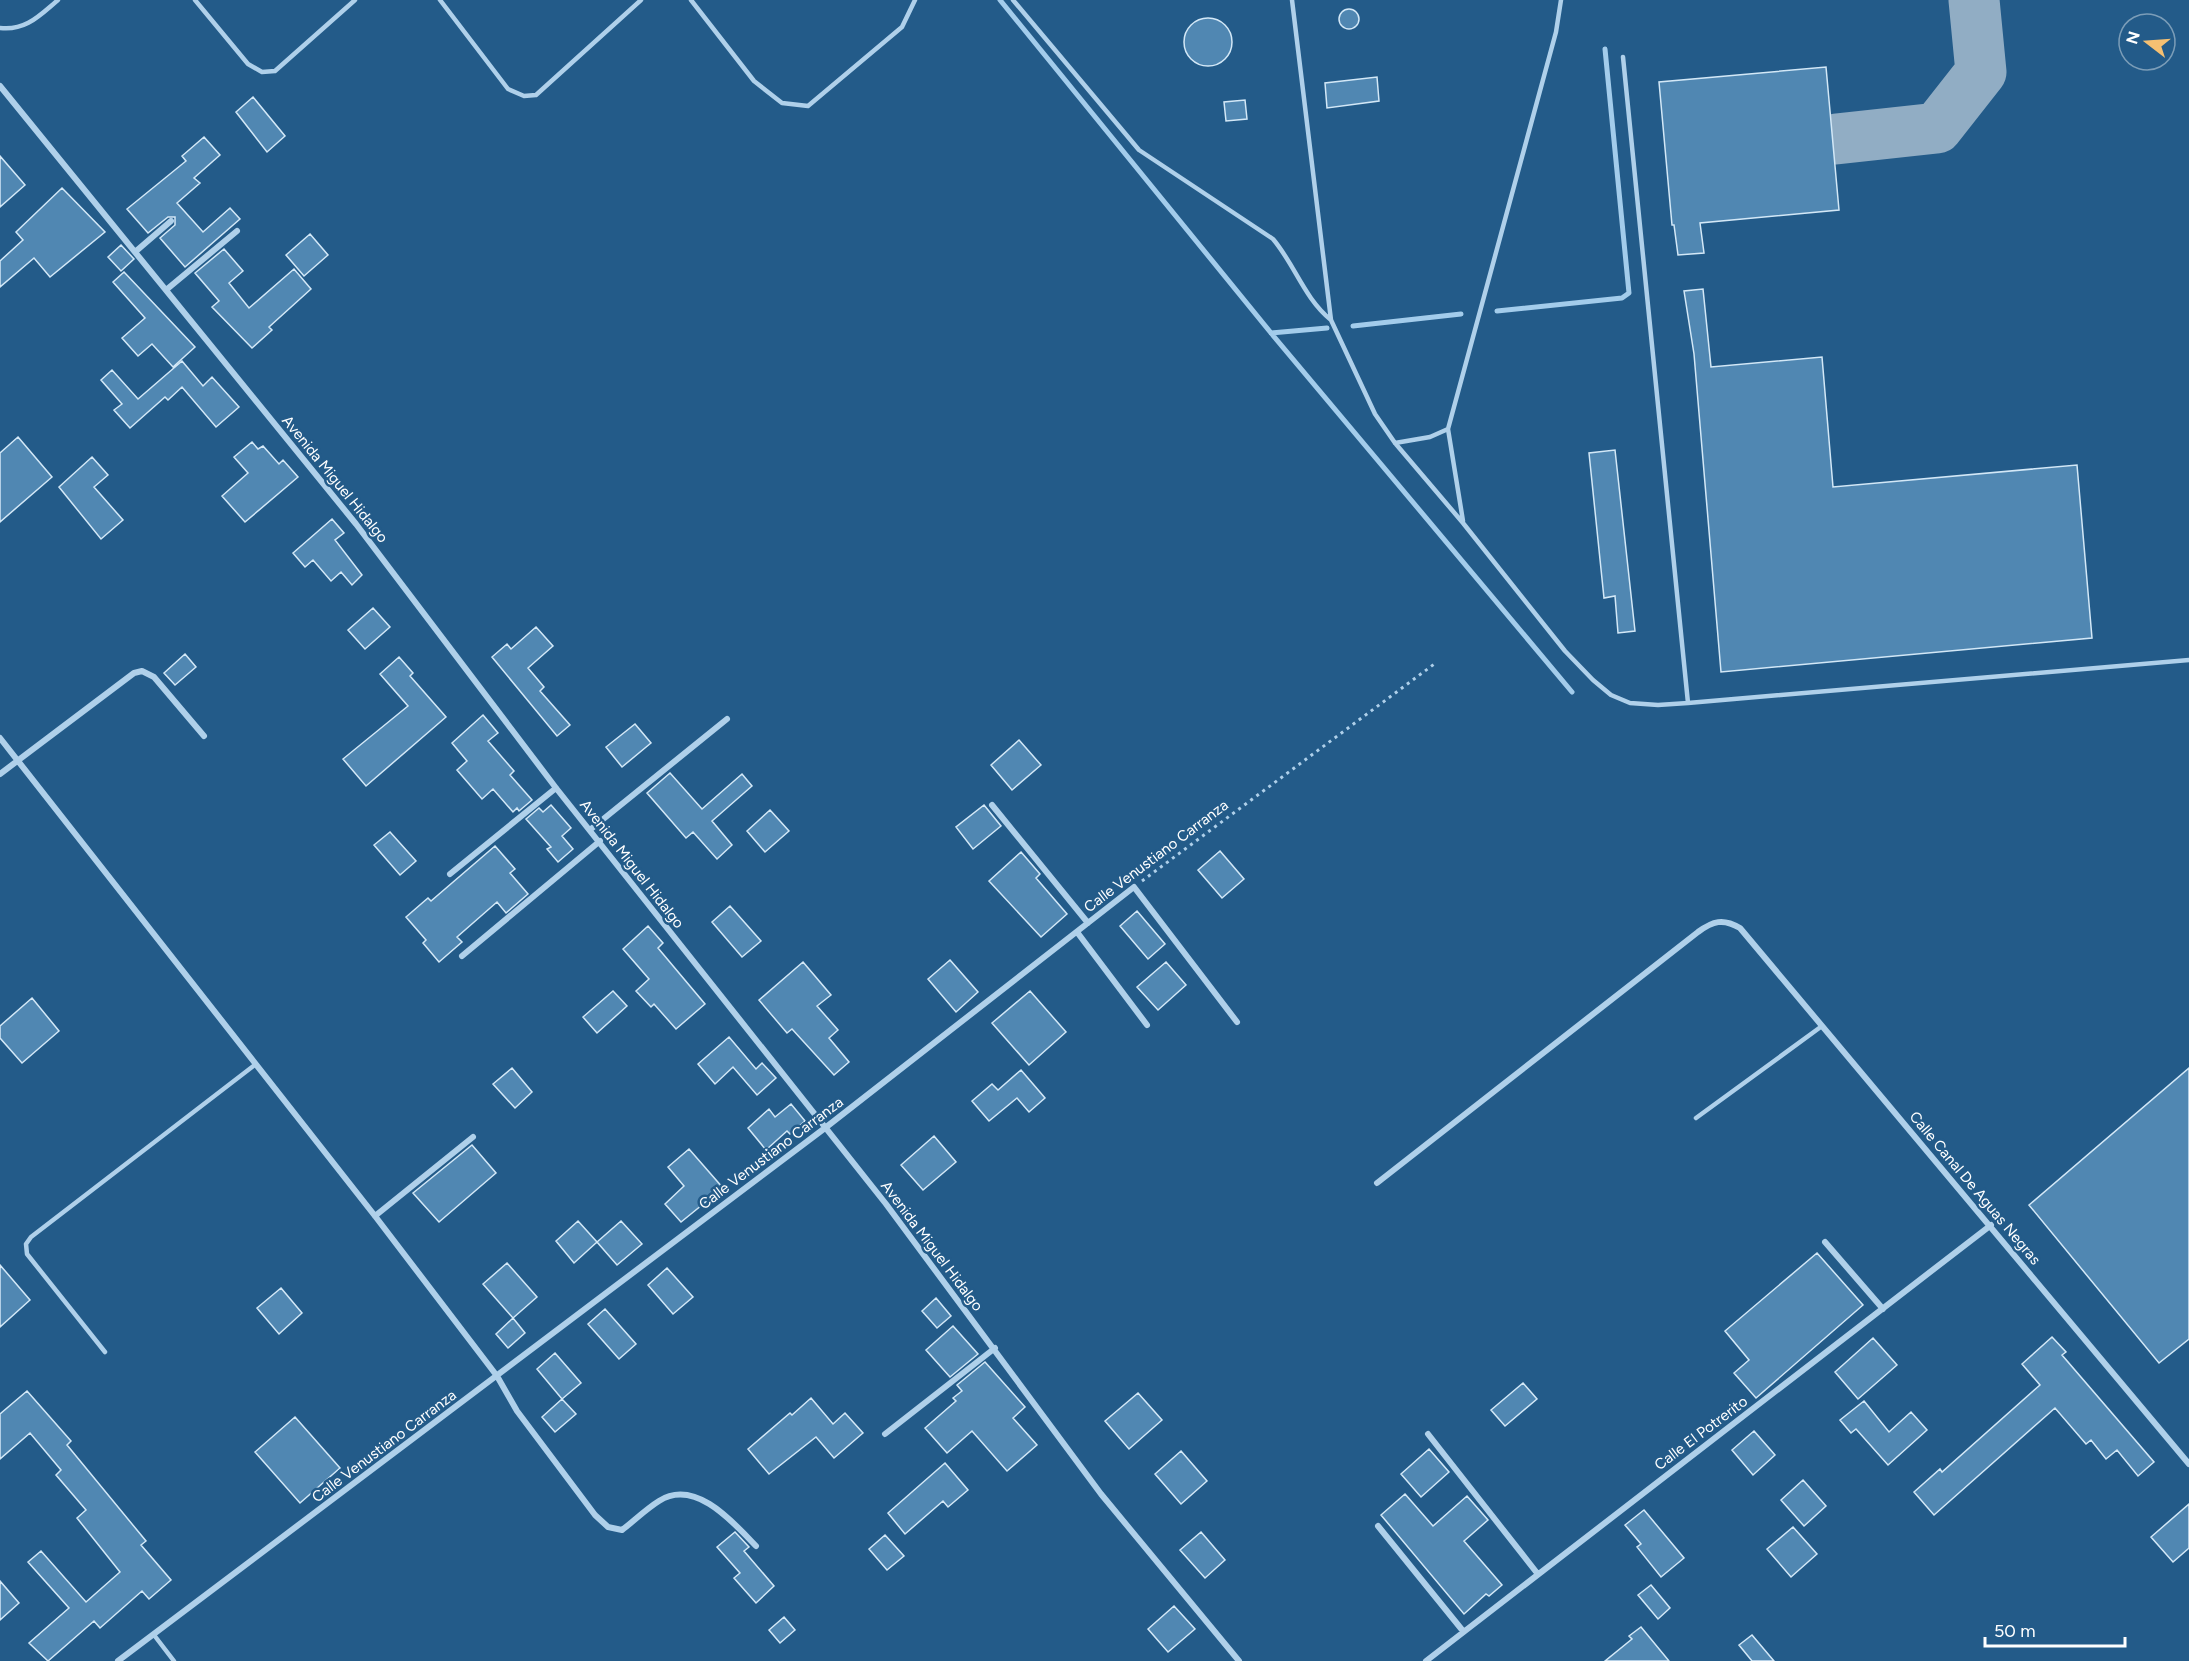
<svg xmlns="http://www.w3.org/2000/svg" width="2189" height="1661" font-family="Figtree,sans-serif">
	<rect width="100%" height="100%" fill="#235b89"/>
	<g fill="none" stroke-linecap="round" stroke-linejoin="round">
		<path stroke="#a3cceb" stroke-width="5" d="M1000,0l271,333 301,359
			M1497,311l125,-13 7,-5 -24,-244
			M1353,326l108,-12
			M1271,333l56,-5"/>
		<path stroke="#91adc4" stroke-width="51" d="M1836,139l101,-11 44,-56 -7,-72"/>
	</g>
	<path fill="#5087b2" stroke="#d3e8f7" stroke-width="1.5" d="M1339 19a10 10 0 1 1 20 0a10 10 0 1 1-20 0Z
		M1184 42a24 24 0 1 1 48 0a24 24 0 1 1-48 0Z
		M1826,67l13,143 -139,13 4,30 -26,2 -4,-30h-2l-13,-143z
		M1377,77l2,24 -52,7 -2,-25z
		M253,97l32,39 -18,16 -31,-40z
		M1245,100l2,19 -21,2 -2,-19z
		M204,137l16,18 -26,23 6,5 -23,20 26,29 27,-24 10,11 -55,48 -25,-29 15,-13v-8h-7l-20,16 -21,-24 59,-48 -4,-5z
		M0,156l25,29 -25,22z
		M62,188l43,44 -55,45 -16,-19 -34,29v-26l23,-21 -7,-8z
		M310,234l18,21 -24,21 -18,-21z
		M121,245l13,14 -13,12 -13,-14z
		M224,249l19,22 -14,12 20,25 45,-39 17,20 -42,38 3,3 -20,18 -40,-41 7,-6 -24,-28z
		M124,272l71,75 -22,20 -21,-23 -14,12 -16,-18 23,-20 -32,-36z
		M1703,289l8,78 111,-10 11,130 244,-22 15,173 -371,34 -27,-318 -10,-63z
		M182,361l21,25 9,-9 27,30 -23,20 -34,-40 -14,13 -3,-3 -35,31 -16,-18 8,-6 -21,-24 11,-10 26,29z
		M18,437l34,40 -52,45v-69z
		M252,442l6,7 5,-3 16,18 4,-4 15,17 -53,45 -23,-26 26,-23 -14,-16z
		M1615,450l20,181 -17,2 -3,-37 -11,2 -15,-145z
		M92,457l16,18 -14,12 29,33 -22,19 -42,-52z
		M332,519l12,14 -9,7 27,35 -10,10 -11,-13 -10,9 -18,-21 -8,7 -12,-14z
		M373,608l17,19 -25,22 -17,-19z
		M536,627l17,19 -25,22 16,19 -4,4 30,34 -13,11 -65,-79 15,-13 4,5z
		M185,654l11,13 -21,18 -11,-12z
		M399,657l14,16 -3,3 36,41 -80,69 -23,-27 65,-53 -28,-32z
		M483,715l15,18 -10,8 26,30 -4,4 22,25 -13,11 -2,-3 -4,4 -20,-23 -11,10 -25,-29 10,-9 -15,-18z
		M635,724l16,19 -29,24 -16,-20z
		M1019,740l22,25 -29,25 -21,-25z
		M670,773l32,36 40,-35 10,12 -40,35 20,24 -15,14 -24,-27 -7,6 -39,-45z
		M551,805l20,23 -9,8 11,13 -15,13 -11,-13 4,-2 -25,-28 13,-11 4,4z
		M984,805l17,21 -28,23 -17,-22z
		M770,810l19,21 -24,21 -18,-21z
		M390,832l26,29 -16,14 -26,-30z
		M495,846l20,23 -5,4 18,21 -22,19 -9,-11 -40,35 5,5 -23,20 -16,-19 3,-3 -20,-23 22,-19 3,3z
		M1220,851l24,28 -22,19 -24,-28z
		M1021,852l19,22 -4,4 31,36 -26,23 -52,-56z
		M730,906l31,35 -19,16 -30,-35z
		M1137,911l28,33 -17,15 -28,-33z
		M648,926l15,17 -5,5 47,56 -29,25 -22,-25 -3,3 -15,-16 13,-12 -26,-30z
		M950,960l28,32 -22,20 -28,-33z
		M803,962l28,33 -14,11 21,24 -9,8 20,24 -15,13 -42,-46 -5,4 -28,-33z
		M1166,962l20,23 -28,25 -21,-23z
		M613,991l14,15 -30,27 -14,-16z
		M1030,991l36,41 -37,33 -37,-42z
		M32,998l27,33 -37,32 -22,-25v-12z
		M729,1037l27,32 6,-6 14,15 -19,17 -24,-28 -18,17 -17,-20z
		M512,1068l20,24 -17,16 -22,-24z
		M2189,1068v271l-30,24 -130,-158z
		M1021,1070l24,28 -16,14 -12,-14 -28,23 -17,-20 20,-17 6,6z
		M791,1104l14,17 -15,13 -3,-3 -21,19 -18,-22 21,-19 6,8z
		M934,1136l22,26 -33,28 -22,-25z
		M472,1145l24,28 -57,49 -26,-29z
		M689,1149l34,39 -42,34 -16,-18 19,-18 -16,-19z
		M578,1221l19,21 -23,21 -18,-22z
		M621,1221l21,23 -25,21 -20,-23z
		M1817,1253l46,52 -107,93 -22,-25 15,-13 -24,-29z
		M507,1263l30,34 -24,21 -30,-34z
		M0,1265l30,35 -30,27z
		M667,1268l26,29 -20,17 -25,-29z
		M281,1288l21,25 -23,21 -22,-26z
		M936,1298l15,18 -14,12 -15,-17z
		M605,1309l31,35 -17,15 -31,-35z
		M513,1318l12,15 -17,15 -12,-14z
		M953,1326l25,28 -28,23 -24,-27z
		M2052,1337l14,15 -4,3 92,107 -16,14 -21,-26 -11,9 -15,-19 -5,4 -31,-36 -121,107 -20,-23 26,-23 2,3 98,-87 -18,-21z
		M1873,1338l24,27 -39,34 -23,-27z
		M555,1353l26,30 -19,16 -25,-30z
		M985,1362l40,45 -12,11 24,27 -30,26 -35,-40 -25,22 -22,-25 31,-27 -3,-3 9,-7 -5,-6z
		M1523,1383l14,16 -32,27 -14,-16z
		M27,1391l44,50 -4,4 79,96 -5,4 30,35 -22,19 -7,-8 -42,37 -6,-7 -46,40 -19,-18 40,-35 -41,-46 13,-11 45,51 34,-30 -43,-54 9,-8 -30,-35 5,-5 -31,-37 -30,26v-45z
		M1138,1393l24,27 -33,29 -24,-28z
		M811,1398l22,26 12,-11 18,20 -29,25 -18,-21 -47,37 -21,-25 42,-36 2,2z
		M562,1399l14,15 -21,18 -13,-15z
		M1864,1401l25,31 22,-20 16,18 -39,35 -32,-36 -5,4 -11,-13z
		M295,1417l45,51 -40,35 -45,-51z
		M1754,1431l21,24 -22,20 -21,-25z
		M1429,1449l20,23 -28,25 -20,-23z
		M1181,1451l26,30 -26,23 -26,-30z
		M945,1463l23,27 -20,17 -5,-6 -38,33 -17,-21z
		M1803,1480l23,26 -22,20 -23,-26z
		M1405,1494l28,32 34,-30 21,24 -24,21 38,44 -13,11 -3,-2 -22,20 -83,-99z
		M2189,1504v44l-16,14 -22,-25z
		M1644,1510l40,48 -23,19 -24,-30 4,-3 -16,-19z
		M1793,1527l24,27 -26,23 -24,-28z
		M735,1532l14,15 -5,4 30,35 -18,17 -22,-25 6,-5 -23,-26z
		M1201,1532l24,28 -20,18 -25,-28z
		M885,1535l19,21 -17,14 -18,-21z
		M0,1581l19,22 -19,17z
		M1651,1585l19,23 -12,11 -20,-24z
		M1174,1606l21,23 -27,23 -20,-23z
		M784,1617l11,13 -15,13 -11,-13z
		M1641,1627l28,34h-64l27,-22 -3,-3z
		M1752,1635l22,26h-22l-13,-16z"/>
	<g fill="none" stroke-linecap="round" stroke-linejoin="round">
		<path stroke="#afd0ea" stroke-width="3" stroke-dasharray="3 4.5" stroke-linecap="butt" d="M1142,881l295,-219"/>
		<path stroke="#afd0ea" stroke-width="4.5" d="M195,0l53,64 14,8 13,-1 80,-71
			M440,0l68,89 16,7 12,-1 105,-95
			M691,0l63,81 28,22 26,3 94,-79 13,-27
			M1013,0l126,150 134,89c22,26 31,59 58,81
			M1292,0l39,320 44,94 20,29 68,80 102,128 28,29 18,15 19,8 28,2 30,-2 -65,-646
			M0,28c26,3 40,-13 58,-28
			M1448,429l15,92
			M1395,443l35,-6 18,-8 108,-397 5,-32
			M1688,703l501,-43
			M1696,1118l126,-92
			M105,1352l-78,-98 -1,-10 5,-7 225,-173
			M154,1635l20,26"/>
		<path stroke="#afd0ea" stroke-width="6" d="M0,86l356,438 200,264 330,416 215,290 138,167
			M135,252l36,-31
			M166,290l71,-59
			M0,738l375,478 122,160 20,35 78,104 13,12 14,3c12,-9 24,-21 37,-29 36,-23 74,21 97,45
			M0,774l134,-101 8,-2 12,6 50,59
			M992,805l96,118
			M591,829l136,-110
			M450,874l106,-86
			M1077,932l70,93
			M462,956l138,-115
			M1377,1183l321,-251c15,-11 25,-14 42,-4l449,536
			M375,1216l98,-79
			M1825,1242l58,67
			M885,1434l110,-86
			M1428,1434l109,139
			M1378,1526l85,105
			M118,1661l707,-533 309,-241 103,135
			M1426,1661l565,-436"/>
	</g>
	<g text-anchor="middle" stroke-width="5" stroke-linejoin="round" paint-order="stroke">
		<g font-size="15" fill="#fff" stroke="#235b89">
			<text transform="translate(335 479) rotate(51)" y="5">Avenida Miguel Hidalgo</text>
			<text transform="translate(1156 856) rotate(-37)" y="5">Calle Venustiano Carranza</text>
			<text transform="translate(632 864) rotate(52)" y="5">Avenida Miguel Hidalgo</text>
			<text transform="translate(771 1153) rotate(-37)" y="5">Calle Venustiano Carranza</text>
			<text transform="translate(1975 1188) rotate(50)" y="5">Calle Canal De Aguas Negras</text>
			<text transform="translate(932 1246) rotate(53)" y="5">Avenida Miguel Hidalgo</text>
			<text transform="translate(1701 1433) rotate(-37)" y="5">Calle El Potrerito</text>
			<text transform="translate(384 1446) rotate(-37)" y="5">Calle Venustiano Carranza</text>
		</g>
	</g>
	<g transform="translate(2147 42) rotate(287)"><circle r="28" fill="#235b89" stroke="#7b9db8" stroke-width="1.5"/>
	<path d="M0-4.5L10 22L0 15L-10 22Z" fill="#f5c072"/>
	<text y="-9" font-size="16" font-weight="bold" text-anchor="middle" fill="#ffffff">N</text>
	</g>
	<path d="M1985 1637v9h140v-9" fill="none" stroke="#ffffff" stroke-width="3"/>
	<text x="1994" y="1637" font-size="18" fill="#ffffff" stroke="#235b89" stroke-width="4.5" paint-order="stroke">50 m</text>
</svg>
